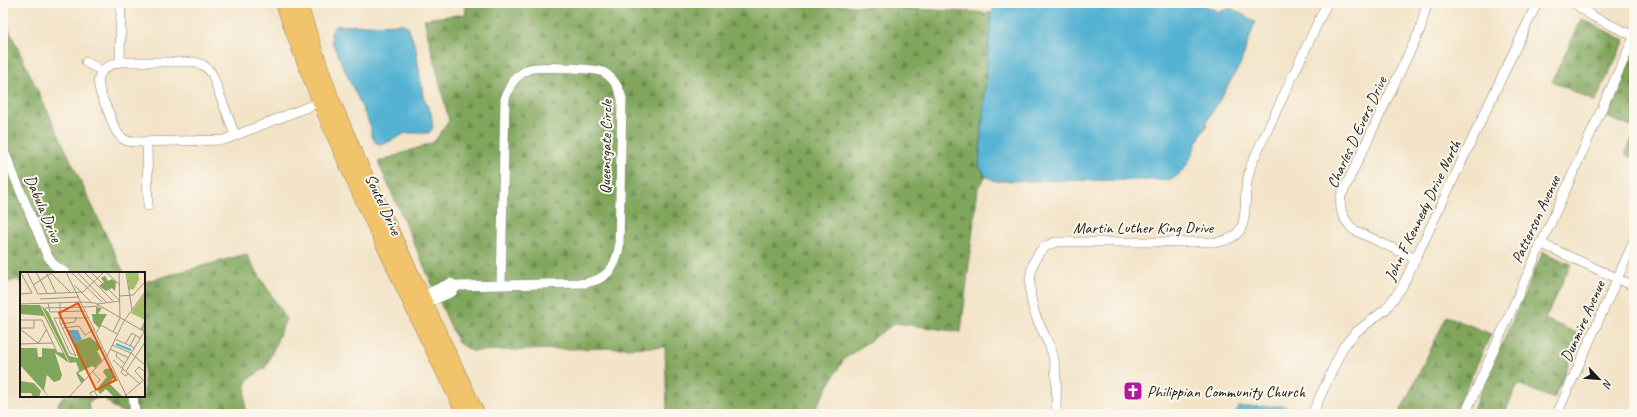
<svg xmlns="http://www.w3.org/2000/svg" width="1637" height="417" font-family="Caveat,sans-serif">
	<defs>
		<pattern id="forest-firs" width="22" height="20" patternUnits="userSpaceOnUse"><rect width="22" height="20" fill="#80a65c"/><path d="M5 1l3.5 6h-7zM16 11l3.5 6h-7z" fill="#68864b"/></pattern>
	</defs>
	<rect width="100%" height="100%" fill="#fbf7ec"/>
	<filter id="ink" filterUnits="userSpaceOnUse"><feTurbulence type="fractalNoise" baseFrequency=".025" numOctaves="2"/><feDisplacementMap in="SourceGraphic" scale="8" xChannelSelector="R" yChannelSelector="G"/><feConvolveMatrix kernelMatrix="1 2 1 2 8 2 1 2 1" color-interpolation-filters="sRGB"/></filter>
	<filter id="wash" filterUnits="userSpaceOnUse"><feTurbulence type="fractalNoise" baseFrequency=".012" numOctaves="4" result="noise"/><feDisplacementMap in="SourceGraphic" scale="16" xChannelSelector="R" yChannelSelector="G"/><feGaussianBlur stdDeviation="0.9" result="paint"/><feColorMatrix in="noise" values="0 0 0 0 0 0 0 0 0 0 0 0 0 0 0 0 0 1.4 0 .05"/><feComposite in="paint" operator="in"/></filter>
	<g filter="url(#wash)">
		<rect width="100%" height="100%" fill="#f3e3c7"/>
		<path fill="url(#forest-firs)" stroke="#4e613c" d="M465,3h334l192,10 -12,153 7,10 -8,11 -17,145 -66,-9 -51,36 -32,55h-145l-2,-67 -193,4 -14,-8 -80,-181 56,-20 15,-21 -25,-102 42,-5z
			M3,17l121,256h-103v11l-3,-5 -15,5z
			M1582,19l43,21 -30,62 -43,-21z
			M1634,51v77l-30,-12z
			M1634,134v25l-9,-4z
			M1543,252l28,12 -26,55 36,16 -27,64 -36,-15 -14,30h-33z
			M246,254l40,65 -20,48 -20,14 -1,33h-117l-13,-5 -13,-13h42v-114z
			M1447,316l44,18 -37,80h-55z
			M64,396h37l-13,6 2,12h-29l-3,-10z"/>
		<path fill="#55b2d3" stroke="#386778" d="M1195,3l9,2 15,7 12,-4 24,14 -15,43 -34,58 1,2c-2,5 -6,9 -8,13 -10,22 -16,49 -47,41l-3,1 -154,1 -9,-5 -7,-10 12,-153 6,-8z
			M404,24l4,3 8,22 7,47 8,17 2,15 -4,5h-23l-24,12 -7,-3 -4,-8v-7l-39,-85 -1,-9 4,-7z
			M1285,406l6,4 1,4h-58l5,-7z"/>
	</g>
	<g filter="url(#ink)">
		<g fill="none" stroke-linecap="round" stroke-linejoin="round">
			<g stroke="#888072" stroke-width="10">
				<path id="street" d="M1574,3l18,13 42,20
					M86,62l16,9
					M120,62l1,-59
					M235,135l-23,-61c-5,-7 -9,-10 -17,-12h-75c-33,8 -21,29 -11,51 3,9 6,19 13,25 4,3 8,4 12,4l90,-2 101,-40
					M147,143l1,63
					M3,149l44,106 6,9 13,9
					M1540,243l94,43
					M1416,259l-62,-29c-11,-11 -15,-19 -13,-34l79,-166 7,-27
					M428,298l2,-6 20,-9 7,3 129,-3c20,-4 29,-14 33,-35l3,-149c-2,-10 -9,-22 -19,-27 -10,-4 -63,-6 -74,-3 -2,1 -6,3 -8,5 -9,5 -13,15 -16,25l-4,185
					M424,299l4,-1 5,2 19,-8 5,-6
					M133,396l2,18
					M1056,414c0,-19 2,-39 -3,-58 -4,-16 -14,-29 -19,-45 -7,-24 -7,-63 23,-69h161c32,-5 26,-29 28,-53 1,-8 3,-16 5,-24l76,-162
					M1312,414l31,-67 13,-15 30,-23 16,-22 135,-284
					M1465,414l169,-377
					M1557,414l77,-173"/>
			</g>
			<g stroke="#888072" stroke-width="16">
				<path id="primary" d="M283,3c30,88 67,172 107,255 24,52 48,105 75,156
					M299,3l32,95 27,62 119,254"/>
			</g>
			<use href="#street" stroke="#fff" stroke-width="9"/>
			<use href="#primary" stroke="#f1c36a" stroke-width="15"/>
		</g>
	</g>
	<defs>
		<g id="church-square" transform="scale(1)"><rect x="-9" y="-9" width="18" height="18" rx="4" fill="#b5179e" stroke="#fbf7ec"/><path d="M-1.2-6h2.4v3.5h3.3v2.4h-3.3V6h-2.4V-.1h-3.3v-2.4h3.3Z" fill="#fff"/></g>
	</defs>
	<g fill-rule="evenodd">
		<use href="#church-square" x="1133" y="391"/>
	</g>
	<g text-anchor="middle" stroke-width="4" stroke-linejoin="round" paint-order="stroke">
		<g font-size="16" fill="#1c1c1c" stroke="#fbf7ec">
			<text transform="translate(1356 132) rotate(-65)" y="6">Charles D Evers Drive</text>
			<text transform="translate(605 147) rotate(-89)" y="6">Queensgate Circle</text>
			<text transform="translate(384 204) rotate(65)" y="6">Soutel Drive</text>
			<text transform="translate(44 208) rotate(67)" y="6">Dabula Drive</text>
			<text transform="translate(1422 210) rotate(-64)" y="6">John F Kennedy Drive North</text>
			<text transform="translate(1535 219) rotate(-65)" y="6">Patterson Avenue</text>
			<text x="1143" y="233">Martin Luther King Drive</text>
			<text transform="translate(1582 321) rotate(-66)" y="6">Dunmire Avenue</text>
		</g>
		<g font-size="16" fill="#1c1c1c" stroke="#fbf7ec" text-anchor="start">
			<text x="1147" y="397">Philippian Community Church</text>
		</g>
	</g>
	<g transform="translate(20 272)">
		<rect width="125" height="125" fill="#f3e3c7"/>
		<path d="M107,0h11l1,8 -5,9 -5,1zM125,21v38l-5,-2 5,-9 -14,-7z" fill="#a1c068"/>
		<path d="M85,4l3,5 4,-2 4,3 -1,9 -3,-3 -6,3 -7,-5 5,-4 -3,-4zM0,33h20l29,58 -14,-10 7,22 -2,5 -6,2 -7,-7 -3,15 5,7 -29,-32v-17h17l1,9h4v-9l13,1 2,3 6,1 -19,-37 -23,-2zM21,33l8,8 20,43 9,2 -4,-15 16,-6 12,11 -5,3 5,9 -7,8 -3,-2 -14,7 7,7 -4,3 -5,-10 3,-3 -3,-8 -6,1zM76,35l6,1 -4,6h9l-8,14 -6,-6 -1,-8h4zM92,96l1,8h3l-7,7 14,14h-9l-8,-8 -6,5 -3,-5 10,-12 -4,-5 2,-3zM0,109l14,2 7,8 -2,6h-6l-2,-4h-11z" fill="#80a65c"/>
		<path d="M48,58h10l4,10 -8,3z" fill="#55b2d3"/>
		<path fill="none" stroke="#55b2d3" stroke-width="2" d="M96,72l15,6"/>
		<path fill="none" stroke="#9d9383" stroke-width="1" d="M7,0l11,22 45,-2 21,-20M16,0l11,21M26,0l10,21M30,0l21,21M46,0l61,125M51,0l31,30M57,0l29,30M64,0l29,29M71,0l29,29M86,0l14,13M106,0l6,38M13,13l20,-13M54,13l17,17M0,22l12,-1 -11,-20M100,24l13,-1 12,-13M20,27l39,-2M61,30l14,1 50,29M28,31l2,9 35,-1M40,31v20l16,33M0,32l61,-2M77,32l23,-3M64,35l15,-1M25,36l38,-1M34,46l16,35 6,3M34,46h35M0,48h22l15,32M41,52l14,-2 1,-5M0,56h14v-8M43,56l16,-2 6,9 10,-6M0,57l18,14M93,60l7,-14 -1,-46M76,61l5,-8 16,9M95,67l20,9M0,72l33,-1M18,72l8,-14M105,72l7,-11 8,5M92,73l19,8 14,12M110,74l6,-11M90,77l19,9M97,81l-1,3 9,8M78,88l-9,4 -3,-4 9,-5 6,9M93,88l27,24M102,96l22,-36M103,97l-2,3 4,4 4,-3M106,99l19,-29M73,100l7,8 -3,3M123,108l-8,-9 4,-4 6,5M79,119l16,-19M49,125l38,-41 17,-35 21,-29M72,125l-2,-4 4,-2 4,6M104,125l21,-18"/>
		<path fill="#de560d" fill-opacity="0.15" stroke="#de560d" stroke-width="2" d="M58,31l38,77 -20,10 -37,-77z"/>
		<rect width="125" height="125" fill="none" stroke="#1c1c1c" stroke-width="2"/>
	</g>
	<rect width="1637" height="417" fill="none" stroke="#fbf7ec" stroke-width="16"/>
	<g transform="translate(1599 379) rotate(116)" stroke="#fbf7ec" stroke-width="3" paint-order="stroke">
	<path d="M0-3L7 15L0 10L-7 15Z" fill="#1c1c1c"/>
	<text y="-6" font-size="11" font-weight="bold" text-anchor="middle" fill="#1c1c1c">N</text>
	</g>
</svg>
